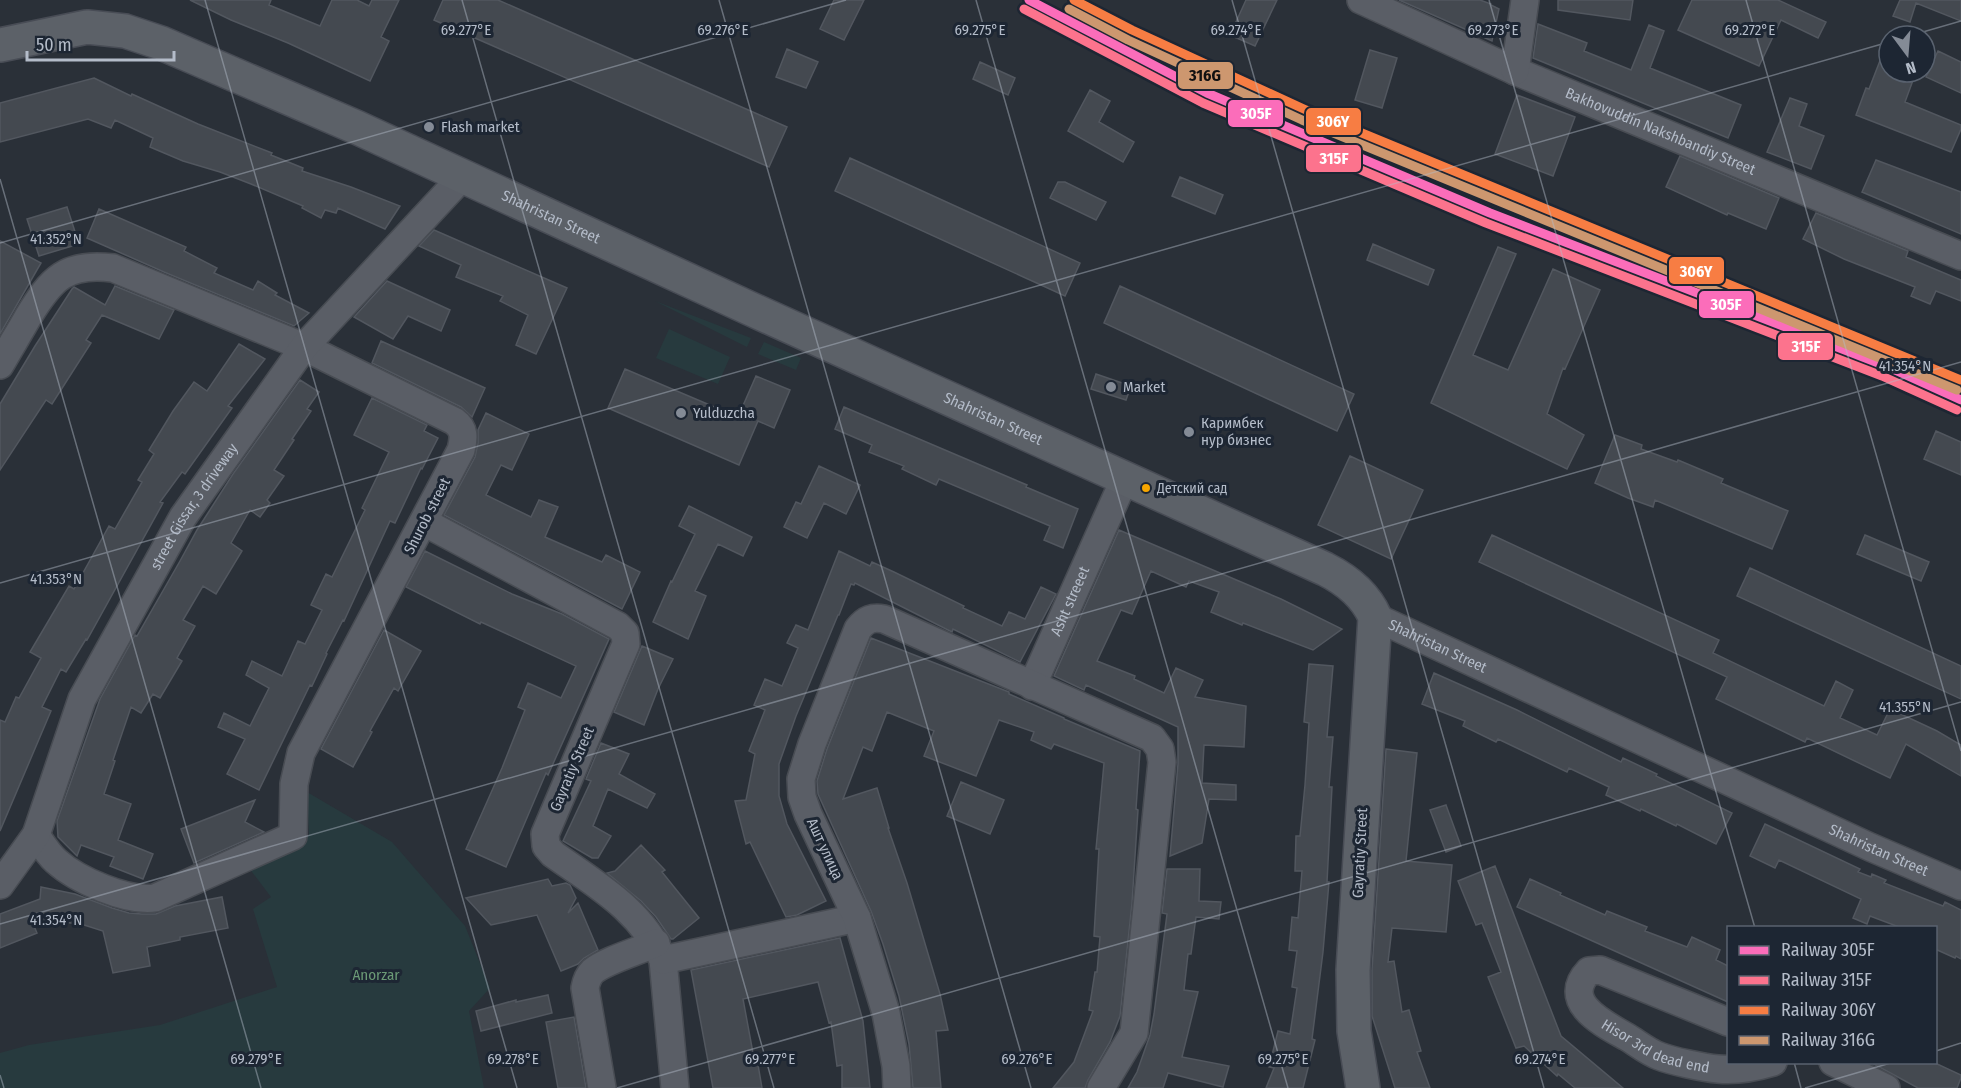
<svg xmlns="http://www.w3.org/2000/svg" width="1961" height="1088" font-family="'Fira Sans Condensed',sans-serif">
	<rect width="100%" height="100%" fill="#2a3038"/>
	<path fill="#273a3e" d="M655,301l96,37 -4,9z
		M669,329l61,28 -12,27 -62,-26z
		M764,342l37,16 -5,12 -38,-16z
		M307,792l85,50 73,84 25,62 -21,23 15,77h-484v-35l29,-8 131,-20 117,-38 -24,-78 18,-12 -22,-29 60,-33z"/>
	<path fill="#444950" stroke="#52575f" stroke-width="1.5" d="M190,0h81l-2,5 51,21 12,-26h25l12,6 3,-6h27l-18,37 8,4 -19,40 -82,-38 -57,-23z
		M443,0h55l289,127 -18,40 -335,-147z
		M834,0h30l-20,40 -24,-11z
		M1246,0h31l-22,46 -25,-11z
		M1399,0h81l11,4v1l8,4 -7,32z
		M1558,0h75l-3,20 -72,-10z
		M1692,0h86l48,22 -8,16 -37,-18 -22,46 -81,-36z
		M1900,0h61v21l-45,-18 -6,19 -17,-6z
		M1538,24l49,19 -3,8 47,19 18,-45 15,6 -14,37 91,37 -13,33 -195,-80z
		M1888,40l1,32h27l-11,30 56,23v4l-10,23 -95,-37 10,-27 3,1z
		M787,49l31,13 -12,26 -30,-11z
		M1370,50l27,8 -15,50 -27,-8z
		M1938,51l23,11v31l-35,-16z
		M980,62l35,16 -7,17 -35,-16z
		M94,78l37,18 1,-2 66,30 74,29 -1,2 32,13 -1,3 49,16 49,19 -15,23 -47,-21 -2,5 -11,-3 -4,8 -19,-10 1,-2 -52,-22 -31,-12 -37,-11 -33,-14 3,-9 -38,-18 -4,8 -23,-9 -88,23v-39z
		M1090,90l20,11 -11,21 35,20 -11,20 -55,-31z
		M1517,95l58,22 -22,59 -58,-22z
		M1790,98l17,6 -8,22 25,10 -13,33 -44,-17z
		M1680,156l99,42 -13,31 -38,-16 -1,2 -61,-28z
		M850,158l230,105 -15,33 -230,-105z
		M1876,160l85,32v42l-99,-42z
		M1180,177l43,18 -8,19 -43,-18z
		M1058,182h7l41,20 -10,18 -46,-22z
		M67,207l12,37 -40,12 -12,-37z
		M99,209l87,38 -2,4 33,17 -3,5 39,17 5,-9 19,12 -2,2 34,18 -15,13 -130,-54 -77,-34z
		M1816,213l92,38 -2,6 55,23v21l-25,-10 -6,13 -19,-8 4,-9 -71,-28 -41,-20z
		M434,230l133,58 -31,66 -20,-9 12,-30 -28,-14 3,-5 -47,-19 5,-12 -42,-19z
		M0,241l41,22 -41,71z
		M1373,244l61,26 -6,15 -61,-25z
		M1498,247l18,7 -43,101 35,15 45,-101 47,21 -35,79 -2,-1 -16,46 37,21 -17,34 -136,-66z
		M387,281l63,29 -9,21 -33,-15 -15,23 -39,-22z
		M115,286l59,24 -15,29 -57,-24 -16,25 5,3 -39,61 -6,-4 -46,70v-66l35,-58 37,-57 2,-2 31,18z
		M1120,286l234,108 -17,37 -233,-108z
		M381,341l104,47 -13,29 -11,-10 -89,-44z
		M239,344l26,15 -37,47 4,2 -47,66 -3,-2 -22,30 3,1 -76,137 -1,-1 -20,33 -5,-3 -19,38 9,4 -51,120v-111l5,2 11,-25 3,1 22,-40 -11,-6 39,-66 5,3 35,-63 6,3 27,-47 -4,-2 16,-26 -5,-4 24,-39 21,-29 13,9z
		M625,369l113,48 18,-41 34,14 -16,38 -16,-7 -19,44 -131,-57z
		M1096,374l35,12 -5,14 -35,-11z
		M300,380l19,12 -12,17 4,2 -19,28 2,1 -20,30 10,6 -17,24 3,3 -10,14 -10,-7 -19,33 11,8 -26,43 -13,-8 -20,34 12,6 -18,32 5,3 -22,37 -7,-4 -12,19 -10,-6 -18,53 2,1 -11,33 27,10 -13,36 35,14 -10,25 -33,-13 4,-9 -33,-12 -4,11 -19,-19 -1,-16 43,-122 35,-64 2,1 43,-75 17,-31 36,-56z
		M372,398l55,27 -3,6 14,7 -16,31 -1,-1 -26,55 -5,-2 -46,100 -1,-1 -17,33 1,1 -15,32 -2,-1 -51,105 -32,-16 18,-35 -27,-12 6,-14 26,13 19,-38 -23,-13 6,-14 30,15 16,-35 7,3 17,-34 -11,-5 15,-31 6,3 33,-67 -3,-2 27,-56 -35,-17z
		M844,407l183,78 -1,2 52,22 -15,39 -19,-8 6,-14 -111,-47 -3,6 -34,-16 2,-3 -35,-14 3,-7 -37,-16z
		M486,413l43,21 -17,36 -11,-5 -15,30 45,22 8,-17 19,7 -13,30 57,25 4,-7 34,17 -18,37 -178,-94 31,-58 3,-14v-13z
		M1936,431l25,11v33l-37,-16z
		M1615,435l27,10 -1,4 36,13 1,-2 45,19 -2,4 67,28 -16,38 -117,-49 -2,7 -25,-9 -33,-15z
		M1350,456l73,34 -32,69 -73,-34z
		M819,466l41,19 -14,29 -22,-11 -17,35 -23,-11 12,-25 5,2z
		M689,506l63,31 -9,19 -25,-12 -23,47 11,5 -18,43 -35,-17 18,-41 1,1 23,-48 -16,-8z
		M1119,530l162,69 61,30 -29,21 -70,-27 -1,2 -31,-13 8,-20 -30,-11 -3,6 -35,-16 -19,43 -11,-4 -24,51 38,15 -1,3 30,14 12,-25 27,12 -8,17 51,9 -2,41 -40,-2 -2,38 34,2v15l-27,-1 -7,44 -32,13 8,-92v-37l-92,-42 -2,5 -30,-14z
		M1492,535l227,105 -6,13 111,53 12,-25 17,9 -13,28 37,17 13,-26 47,22 24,14v31l-55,-32 -16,34 -83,-40 -2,4 -89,-43 11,-22 -248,-115z
		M1865,535l64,27 -8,19 -64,-27z
		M425,551l87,43 50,20 47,25 -61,136 -2,-2 -40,94 -40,-18 36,-81 23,-58 -7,-3 10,-24 33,15 15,-32 -95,-44 -1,2 -74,-37z
		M839,551l31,15 2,-4 22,10 70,34 -1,2 39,18 7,-14 16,7 16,-32 15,7 -36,68 -67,-33 -1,3 -4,-2 -93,-47 -1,2 -3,-1 -12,31h-1l-42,101 -17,48v32l8,28 39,77 -29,14 -11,2 -36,-75 -4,2 -11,-43 11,-1 9,-46 -6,-3 16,-41 -11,-5 11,-26 17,7 16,-38 -11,-5 9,-18 12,5z
		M1750,568l211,98v33l-224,-103z
		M384,630l37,21 -23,40 -4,-3 -24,43 2,1 -19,35 -32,-18z
		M871,638l138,54v2l55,24v1l76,32 -4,58 2,1 -6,93 -12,113 -10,26 -22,38 -3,8h-32l21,-26 19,-51 -4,-1 6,-38h2l3,-35 -6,-1 5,-87h-3l8,-86 -50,-19 -3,5 -20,-9 3,-8 -35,-12 -23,56 -52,-20 10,-25 -47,-19 -15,39 -9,-4 -20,52 34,-11 12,40h-1l19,55 33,111 8,36 -12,1 5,57h-28l-4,-44 -10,-48 -16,-52 -12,-33 -53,-117 -1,-13 10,-32z
		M642,646l31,13 -15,30 -14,36 -30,-13z
		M1309,664l24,2 -6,71h6l-4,50h3l-5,95h2l-6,70 -11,87 3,1 -12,48h-37l8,-20 -5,-1 9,-36 12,3 7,-46 -5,-1 5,-36 -8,-1 3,-33 6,1 4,-47h-7l1,-35h4l5,-51 4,-62 -5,-1z
		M1434,673l83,37 104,52 2,-4 34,16 -1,2 76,37 -16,31 -39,-20 -1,2 -35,-17 -1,2 -34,-16 3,-8 -40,-19 -2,4 -69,-33 -2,3 -33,-16 2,-5 -43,-17z
		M601,743l28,11 -10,20 36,20 -8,14 -39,-19 -15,37 18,10 -13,22h-6l-29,-17 28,-60 -5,-2z
		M1386,749l31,4 -11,108 46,4 -6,67 -54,-4 -4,34 6,-1 8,51 7,-2 12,41 -4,1 13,36h-35l-23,-72v-46z
		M961,782l43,18 -14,34 -43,-18z
		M255,800l-10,22 19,10 -70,31 -13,-34z
		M1446,805l15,41 -15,6 -16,-42z
		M1765,824l95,45 -2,3 13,5 1,-3 14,6 -2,3 59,23 2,-4 16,8v49l-5,-3 -1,2 -20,-9v-22h-36l-29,-11 -3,8 -14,-6 8,-19 -82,-39 -4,8 -25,-12z
		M641,845l24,25 -3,2 37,46 -26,21h-2l-15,-22 -15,-16 -34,-28 8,-2z
		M1495,866l66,170 62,52h-48l-17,-14 -1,2 -33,-30 -8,2 -28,-71 13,-5 -19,-49 -6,2 -18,-44z
		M1167,869h33l-1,32 22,1 -2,17 -23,-2 -5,37h-3l-4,36 14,2 -16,65 47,9 -6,21 -55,-14 -5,15h-35l9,-16 13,-37 4,-21 13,-100 -5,-1z
		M548,879l4,7 14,-3 4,2 6,13 -8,15 10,-10 20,47 -14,8 -6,6 -17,7 -24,-56 -46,10 -25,-27z
		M1530,879l31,14 -1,2 45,20 2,-4 40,16 -2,4 42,16 5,-10 28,13 -4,10 12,6v36l-211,-95z
		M41,887l34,7 37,14 17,5 13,1h14l19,-8 47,-9 6,31 -48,9v3l-33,7 3,19 -37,7 -10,-42 -22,-7 -50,-5 6,14 -37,15v-34l40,-15z
		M840,938l23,83 7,67h-28v-23l-5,1 -6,-44 -2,1 -11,-41 -75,17 10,54h3l6,35h-49l-22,-118z
		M548,995l4,18 -71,18 -5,-20 40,-11v2z
		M574,1017l12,71h-28l-12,-66z
		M1870,1062h63l28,13v3l-4,10h-39z"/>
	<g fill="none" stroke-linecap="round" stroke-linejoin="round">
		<g stroke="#484c53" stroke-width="30">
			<g id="minor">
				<path id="s1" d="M1361,0l154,71 446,185"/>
				<path d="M1515,71l10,-71"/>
				<path d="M0,365c9,-16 19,-32 28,-48 23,-38 38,-55 85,-49l191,79 150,74c11,8 10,17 7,29l-160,303 -7,31 -1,52 -138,62c-28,4 -78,-18 -99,-37 -8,-7 -14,-17 -20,-26"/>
				<path d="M424,522l194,104 7,7 1,11 -81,190 1,12 7,8c42,30 89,56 110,106l12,128"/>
				<path id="s2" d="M1375,617l495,230 91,39"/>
				<path id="s3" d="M1032,686l93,-208"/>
				<path id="s4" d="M0,885l36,-50 46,-136 101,-182 121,-170 159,-171"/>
				<path d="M663,960l194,-42"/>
				<path id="s5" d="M1728,1022l-128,-52 -11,1c-30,31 15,53 38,66 10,6 21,15 32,19 12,5 46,12 59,13 18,2 38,-2 55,-7"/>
				<path d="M1833,1062l53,26"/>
				<path d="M602,1088l-17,-100c1,-6 3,-12 8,-17 14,-11 46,-20 63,-28"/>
				<path d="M897,1088l-1,-22 -10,-53 -29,-95 -49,-104 -6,-17 -1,-18 11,-35 46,-115c8,-10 14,-12 26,-10l268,119 8,11 2,13 -28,271 -33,55"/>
			</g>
		</g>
		<g stroke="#484c55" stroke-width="36">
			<g id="major">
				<path id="s6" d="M0,45l87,-18 38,4 36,12 197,85 393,181 574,260c22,11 40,25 50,48l-22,353 1,61 9,57"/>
			</g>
		</g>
		<use href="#minor" stroke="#5a5e66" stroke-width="27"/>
		<use href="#major" stroke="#5c6168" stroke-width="33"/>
		<g stroke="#1d2633" stroke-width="14">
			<path id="rail-1" d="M1029,0l178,93 283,120 396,153 75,34"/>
		</g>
		<g stroke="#1d2633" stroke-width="14">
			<path id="rail-2" d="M1024,9l179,94 283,120 396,153 75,34"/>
		</g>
		<g stroke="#1d2633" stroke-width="14">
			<path id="rail-3" d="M1074,0l58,30 174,80 655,270"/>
		</g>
		<g stroke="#1d2633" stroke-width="14">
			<path id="rail-4" d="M1069,9l59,31 174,80 655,270"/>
		</g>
		<use href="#rail-1" stroke="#fb6dba" stroke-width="9"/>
		<use href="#rail-2" stroke="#fc738d" stroke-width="9"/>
		<use href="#rail-3" stroke="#f77d43" stroke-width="9"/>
		<use href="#rail-4" stroke="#cd976f" stroke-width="9"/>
	</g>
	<path fill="none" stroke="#b4bcc9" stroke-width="1.5" stroke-opacity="0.45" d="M205,0l312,1088M462,0l312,1088M719,0l312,1088M976,0l312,1088M1232,0l312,1088M1489,0l266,928M1746,0l215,751M1909,36l52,-15M0,179l261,909M0,243l846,-243M0,583l1889,-541M0,924l1961,-562M1936,1051l25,-8M1794,1062l7,26M0,1075l4,13M617,1088l1344,-386M1805,1088l89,-26"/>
	<g fill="#848b96" stroke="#1d2633" stroke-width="2">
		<circle cx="429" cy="127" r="6"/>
		<circle cx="1111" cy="387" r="6"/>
		<circle cx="681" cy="413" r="6"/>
		<circle cx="1189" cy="432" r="6"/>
	</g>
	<circle fill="#f7a600" stroke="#1d2633" stroke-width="2" cx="1146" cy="488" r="5"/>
	<g text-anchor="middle" stroke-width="6" stroke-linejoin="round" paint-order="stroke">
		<g font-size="14" fill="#b4bcc9" stroke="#1d2633" text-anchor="start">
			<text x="1157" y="493">Детский сад</text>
		</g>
		<g font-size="15" fill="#b4bcc9" stroke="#1d2633" text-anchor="start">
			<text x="441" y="132">Flash market</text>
			<text x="1123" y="392">Market</text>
			<text x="693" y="418">Yulduzcha</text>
			<text x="1201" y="428">Каримбек<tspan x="1201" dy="17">нур бизнес</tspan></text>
		</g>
		<g font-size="15" fill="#b4bcc9" stroke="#1d2633">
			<text dy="5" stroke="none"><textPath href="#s1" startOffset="327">Bakhovuddin Nakshbandiy Street</textPath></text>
			<text dy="5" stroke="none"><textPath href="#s6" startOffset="592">Shahristan Street</textPath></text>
			<text dy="5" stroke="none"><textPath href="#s6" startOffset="1078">Shahristan Street</textPath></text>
			<text dy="5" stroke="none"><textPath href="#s4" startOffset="428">street Gissar, 3 driveway</textPath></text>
			<text transform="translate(427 516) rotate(-63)" y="5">Shurob street</text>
			<text dy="5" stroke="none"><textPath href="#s3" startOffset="93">Asht streeet</textPath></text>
			<text dy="5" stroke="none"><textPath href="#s2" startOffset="69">Shahristan Street</textPath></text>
			<text transform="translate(572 769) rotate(-67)" y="5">Gayratiy Street</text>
			<text transform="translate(825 849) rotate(65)" y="5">Ашт улица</text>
			<text dy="5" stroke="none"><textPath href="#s2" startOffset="555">Shahristan Street</textPath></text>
			<text transform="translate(1360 853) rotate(-87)" y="5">Gayratiy Street</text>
			<text dy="5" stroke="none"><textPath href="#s5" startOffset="272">Hisor 3rd dead end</textPath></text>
		</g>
		<g font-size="15" fill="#6b9a76" stroke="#1d2633">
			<text x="376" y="980">Anorzar</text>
		</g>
	</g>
	<g font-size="15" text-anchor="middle" fill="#b4bcc9" stroke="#1d2633" stroke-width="6" stroke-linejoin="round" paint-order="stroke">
		<text x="466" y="35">69.277°E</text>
		<text x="723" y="35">69.276°E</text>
		<text x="980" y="35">69.275°E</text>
		<text x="1236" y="35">69.274°E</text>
		<text x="1493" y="35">69.273°E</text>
		<text x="1750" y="35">69.272°E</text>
		<text x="56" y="244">41.352°N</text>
		<text x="1905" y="371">41.354°N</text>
		<text x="56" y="584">41.353°N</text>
		<text x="1905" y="712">41.355°N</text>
		<text x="56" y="925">41.354°N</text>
		<text x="256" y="1064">69.279°E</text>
		<text x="513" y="1064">69.278°E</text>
		<text x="770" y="1064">69.277°E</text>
		<text x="1027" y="1064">69.276°E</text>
		<text x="1283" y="1064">69.275°E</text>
		<text x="1540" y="1064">69.274°E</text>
	</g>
	<g stroke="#1d2633" stroke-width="2">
		<rect x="1177" y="61" width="57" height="29" rx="6" fill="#cd976f"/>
		<rect x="1227" y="99" width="57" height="29" rx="6" fill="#fb6dba"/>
		<rect x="1305" y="107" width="57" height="29" rx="6" fill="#f77d43"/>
		<rect x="1305" y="144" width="57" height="29" rx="6" fill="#fc738d"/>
		<rect x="1668" y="256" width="57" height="29" rx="6" fill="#f77d43"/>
		<rect x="1698" y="290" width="57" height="29" rx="6" fill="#fb6dba"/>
		<rect x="1777" y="332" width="57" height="29" rx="6" fill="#fc738d"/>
	</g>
	<g font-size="16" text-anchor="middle" font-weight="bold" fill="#fff">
		<text x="1256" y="119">305F</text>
		<text x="1333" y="127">306Y</text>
		<text x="1334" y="164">315F</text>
		<text x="1696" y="277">306Y</text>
		<text x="1726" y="310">305F</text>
		<text x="1806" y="352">315F</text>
	</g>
	<g font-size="16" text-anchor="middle" font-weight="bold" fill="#111">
		<text x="1205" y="81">316G</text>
	</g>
	<rect x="1727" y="926" width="210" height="138" fill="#1d2633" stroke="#59626f" stroke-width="1.5"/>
	<rect x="1739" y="946" width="30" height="9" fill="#fb6dba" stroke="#59626f" stroke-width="1.5"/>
	<text x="1781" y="956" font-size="18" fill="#b4bcc9">Railway 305F</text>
	<rect x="1739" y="976" width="30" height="9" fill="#fc738d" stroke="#59626f" stroke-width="1.5"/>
	<text x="1781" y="986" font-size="18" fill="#b4bcc9">Railway 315F</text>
	<rect x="1739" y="1006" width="30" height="9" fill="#f77d43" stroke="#59626f" stroke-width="1.5"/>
	<text x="1781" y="1016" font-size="18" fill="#b4bcc9">Railway 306Y</text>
	<rect x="1739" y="1036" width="30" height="9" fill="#cd976f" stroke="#59626f" stroke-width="1.5"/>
	<text x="1781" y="1046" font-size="18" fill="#b4bcc9">Railway 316G</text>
	<g transform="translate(1907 54) rotate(164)"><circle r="28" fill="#1d2633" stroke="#59626f" stroke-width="1.5"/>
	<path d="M0-4.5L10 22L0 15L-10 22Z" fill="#848b96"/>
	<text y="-9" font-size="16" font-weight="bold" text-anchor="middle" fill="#b4bcc9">N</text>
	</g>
	<path d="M27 51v9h147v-9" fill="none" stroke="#b4bcc9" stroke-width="3"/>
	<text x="36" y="51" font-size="18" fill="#b4bcc9" stroke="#1d2633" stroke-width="4.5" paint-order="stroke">50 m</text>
</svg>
